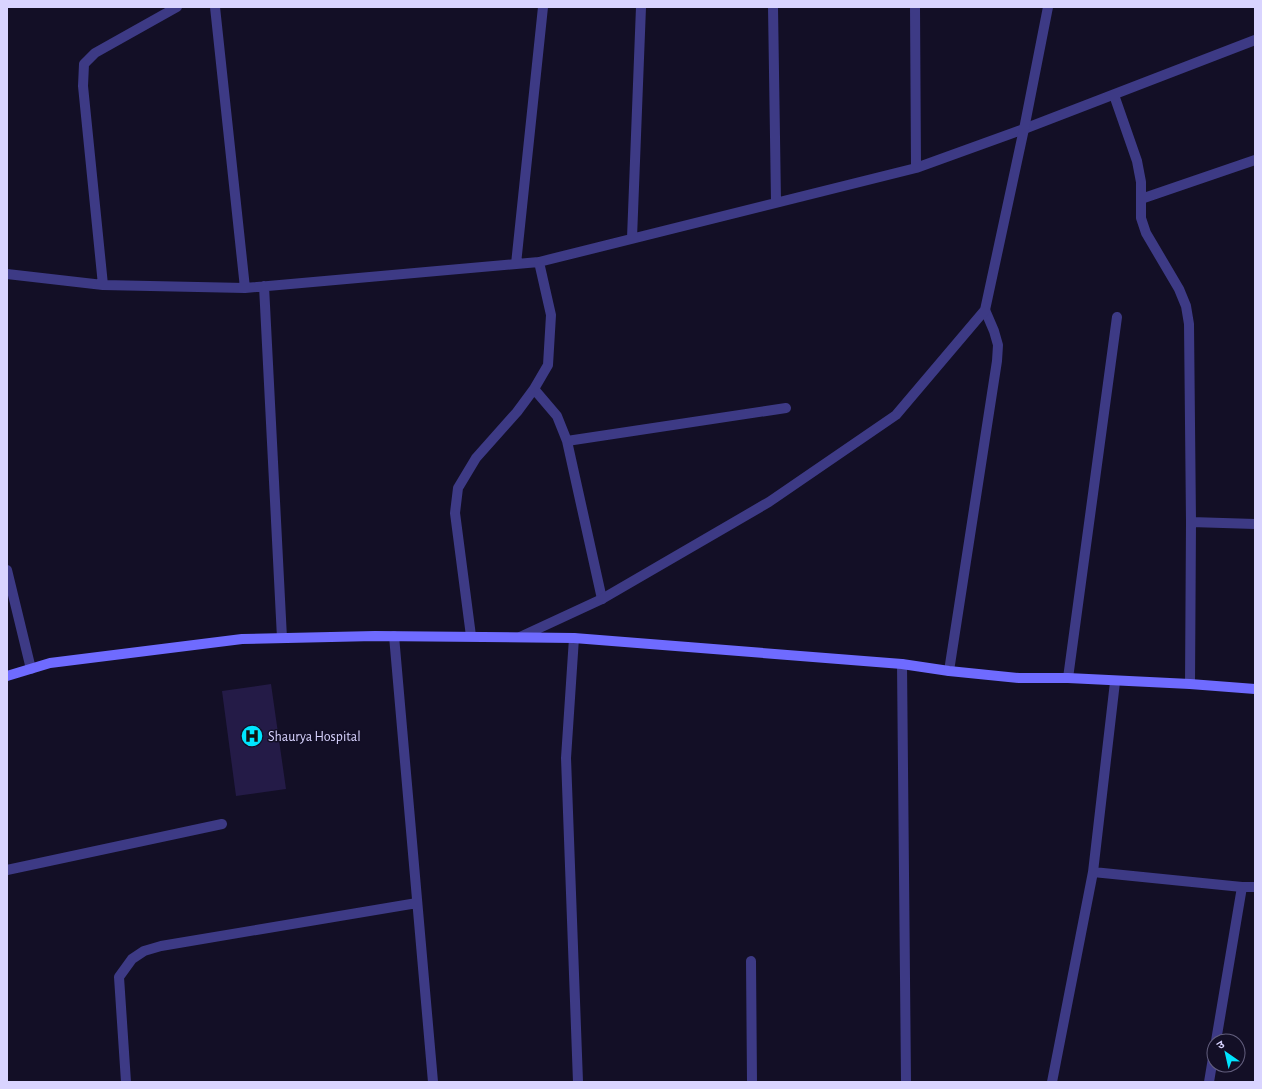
<svg xmlns="http://www.w3.org/2000/svg" width="1262" height="1089" font-family="'Alegreya Sans','Noto Sans Devanagari',sans-serif">
	<rect width="100%" height="100%" fill="#130f26"/>
	<path fill="#241b47" d="M271,684l15,105 -50,7 -14,-105z"/>
	<g fill="none" stroke-linecap="round" stroke-linejoin="round">
		<path stroke="#3d3a85" stroke-width="10" d="M215,7l30,281
			M773,7l3,195
			M915,7l1,161
			M1114,95l23,66 4,21v36l5,15 33,56 7,17 3,18 2,198 -1,162
			M1141,199l114,-39
			M632,238l9,-231
			M516,264l27,-257
			M7,274l96,11 142,3 294,-26 377,-94 108,-39 231,-89
			M103,285l-20,-199 1,-22 11,-11 82,-46
			M264,286l18,352
			M534,389l23,27 10,25 35,158
			M567,441l219,-33
			M1191,522l64,2
			M7,570l24,99
			M394,636l39,446
			M471,636l-16,-123 3,-25 18,-30 41,-46 17,-23 14,-24 3,-50 -12,-53
			M574,638l-8,120 12,324
			M902,664l4,418
			M949,671l48,-310 1,-16 -4,-14 -9,-21
			M1068,678l49,-361
			M7,870l215,-46
			M1093,872l149,15 -26,154
			M1242,887h13
			M751,961l1,121
			M126,1082l-7,-105 13,-18 12,-8 17,-5 256,-43
			M1052,1082l41,-210 22,-190
			M1209,1082l5,-30"/>
		<path stroke="#3d3a85" stroke-width="10" d="M520,637l82,-38 167,-97 127,-87 89,-105 39,-181 24,-122"/>
		<path stroke="#6f6bff" stroke-width="10" d="M7,676l43,-13 192,-24 133,-3 199,2 328,26 47,7 70,7h49l122,6 65,5"/>
	</g>
	<defs>
		<g id="hospital-disc" transform="scale(1.15)"><circle r="9.5" fill="#00e5ff" stroke="#130f26"/><path d="M-5-5h3v3.5h4V-5h3V5h-3V1.5h-4V5h-3Z" fill="#111"/></g>
	</defs>
	<g fill-rule="evenodd">
		<use href="#hospital-disc" x="252" y="736"/>
	</g>
	<g text-anchor="middle" stroke-width="3" stroke-linejoin="round" paint-order="stroke">
		<g font-size="14" fill="#d9d4ff" stroke="#130f26" text-anchor="start">
			<text x="268" y="741">Shaurya Hospital</text>
		</g>
	</g>
	<rect width="1262" height="1089" fill="none" stroke="#d9d4ff" stroke-width="16"/>
	<g transform="translate(1226 1053) rotate(326)"><circle r="19" fill="#130f26" stroke="#625e7d"/>
	<path d="M0-3L7 15L0 10L-7 15Z" fill="#00e5ff"/>
	<text y="-6" font-size="11" font-weight="bold" text-anchor="middle" fill="#d9d4ff">उ</text>
	</g>
</svg>
